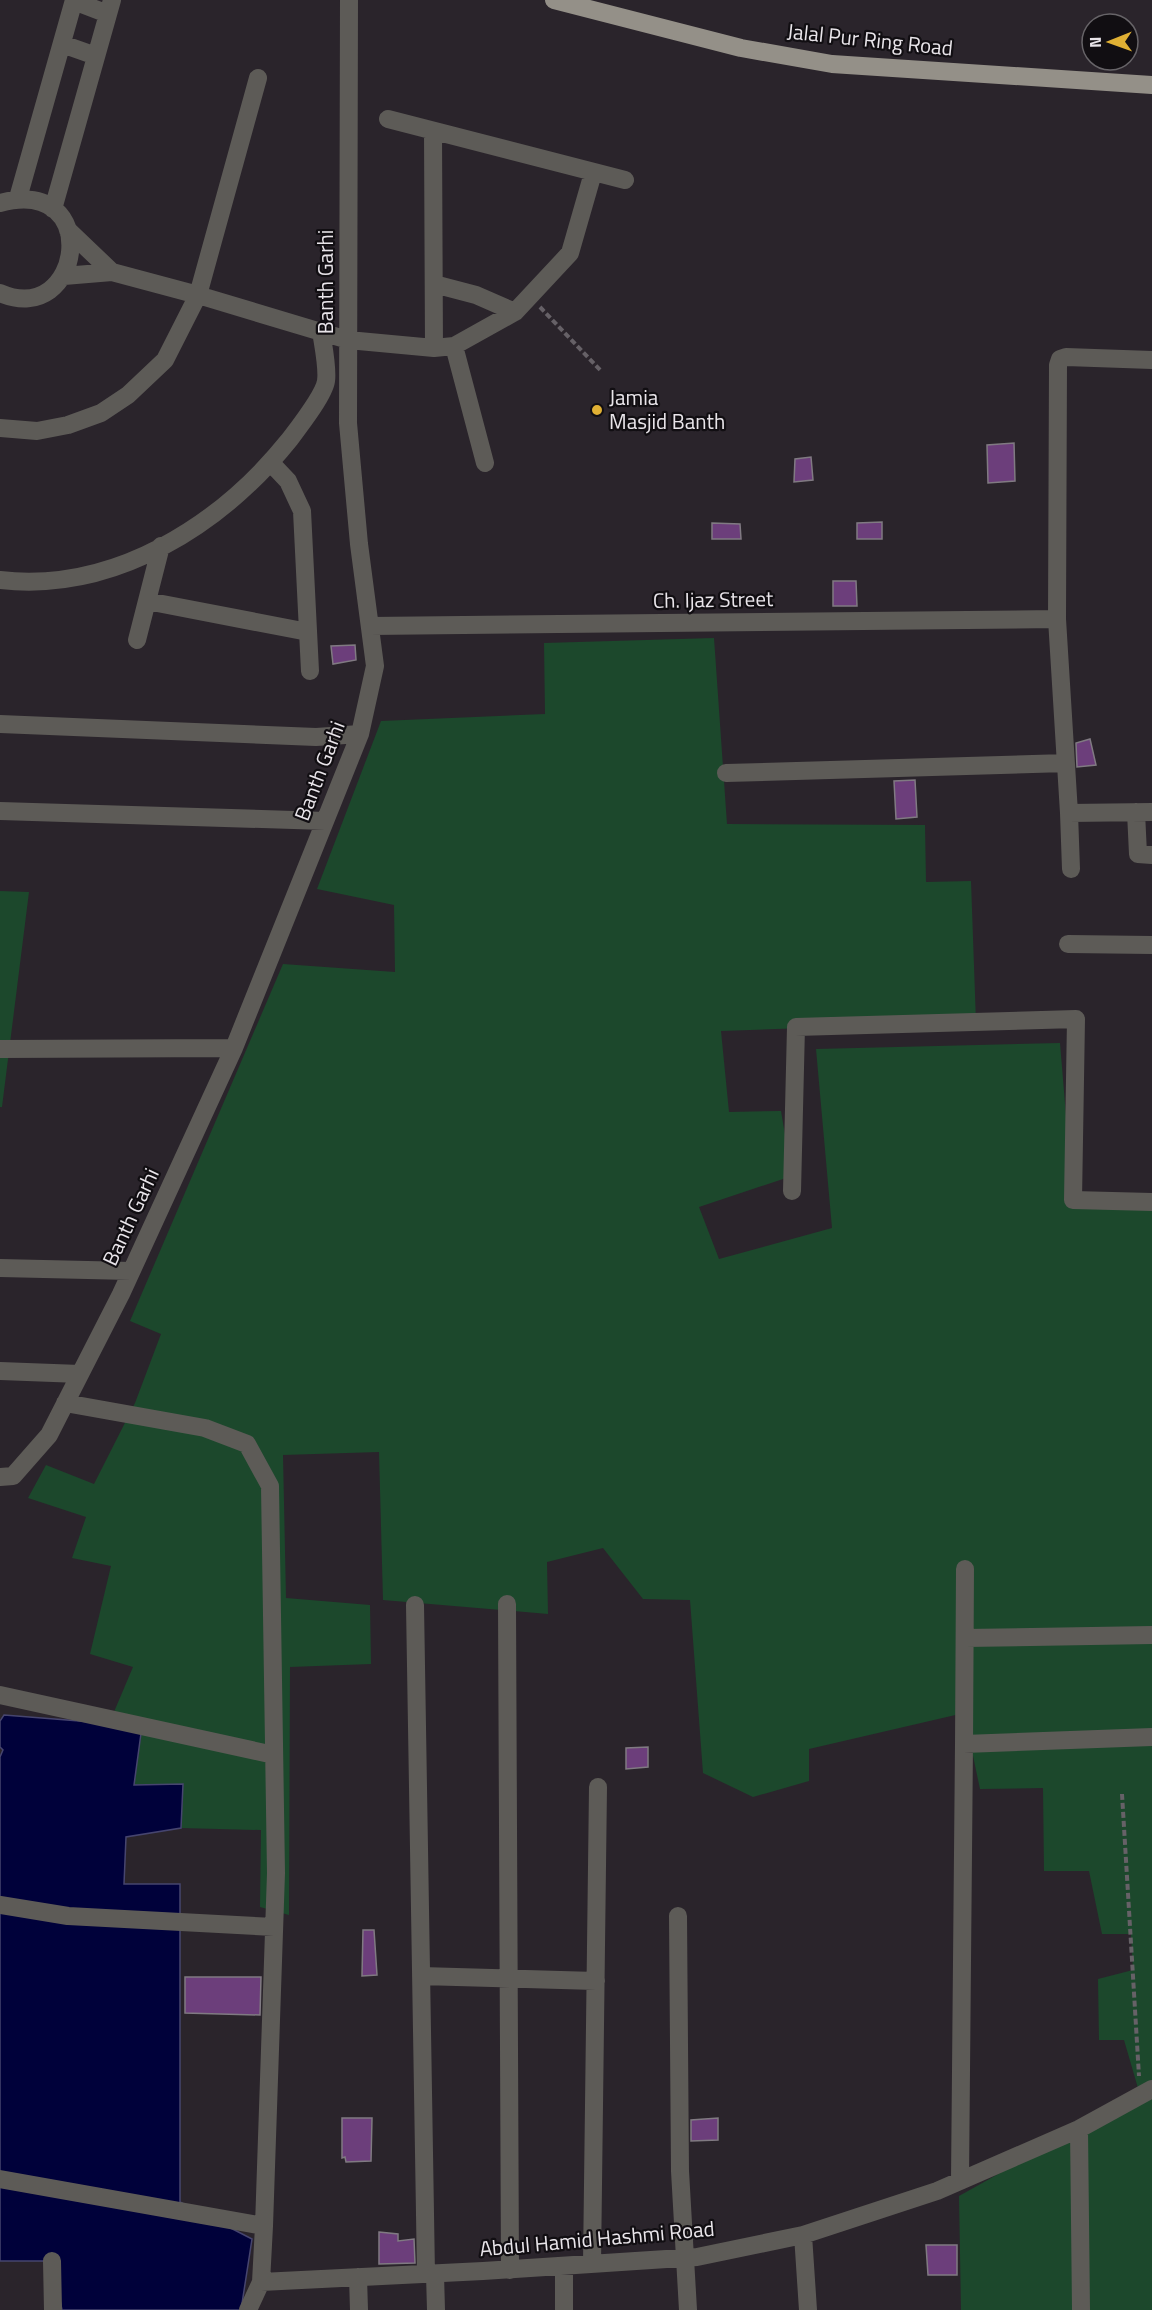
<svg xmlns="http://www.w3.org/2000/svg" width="1152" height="2310" font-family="'Titillium Web',sans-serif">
	<rect width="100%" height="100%" fill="#2a242b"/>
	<path fill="#1c482c" d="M714,638l13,186 198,1 1,57 45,-1 5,141 -255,9 8,81 52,-1 11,65 -93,31 20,52 113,-31 -16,-179 244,-6 13,157 79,2v1108h-191l-2,-114 181,-101 -16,-55h-25l-1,-61 35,-9 -2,-36h-29l-13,-63h-45l-1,-83 -63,1 -16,-76 -155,36v32l-56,16 -50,-24 -13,-173 -47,-1 -40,-51 -56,14 1,52 -165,-14 -4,-148 -96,3 3,143 84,7 1,59 -81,3 -1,248 -29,-8 1,-77 -80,-2 2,-44 -49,1 8,-59 -31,-7 22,-52 -43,-13 21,-88 -39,-8 14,-41 -58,-19 18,-33 48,19 41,-81 26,-69 -31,-13 153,-357 112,8 -1,-67 -77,-16 64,-168 164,-7 -1,-71z
		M0,891l29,1 -27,215h-2z"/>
	<path fill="#00013a" stroke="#46456f" stroke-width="1.5" d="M4,1715l138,11 -8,59 49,-1 -2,44 -55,9 -2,47h56v318l72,37 -11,71h-179l-10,-49h-52v-504l3,-7 -3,-3v-26z"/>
	<path fill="#6c3e7b" stroke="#807a82" stroke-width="1.5" d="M1014,443l1,38 -27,2 -1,-38z
		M811,457l2,23 -19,2 1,-23z
		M882,522v17h-25v-16z
		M712,523l28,1 1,15h-29z
		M833,581h23l1,25h-24z
		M355,645l1,15 -23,4 -2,-18z
		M1090,739l6,26 -19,2 -1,-24z
		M915,780l2,37 -21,2 -2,-38z
		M648,1747v20l-22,2v-21z
		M363,1930h11l3,45 -15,1z
		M185,1977h76l-1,38 -75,-2z
		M342,2118h30l-1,43 -25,1 -1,-5 -3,1z
		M718,2118v22l-27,1v-21z
		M379,2232l19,2v7l16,-2 1,24 -36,1z
		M926,2245h31v30h-29z"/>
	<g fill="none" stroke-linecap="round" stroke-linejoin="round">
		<path stroke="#666167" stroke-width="4" stroke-dasharray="6 3" stroke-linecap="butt" d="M540,307l62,65
			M1122,1794l17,282"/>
		<path stroke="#5d5b57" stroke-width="18" d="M74,1l34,13
			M62,44l34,12
			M388,119l237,61
			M433,132l1,216
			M18,198l56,-198
			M0,203c104,-28 83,126 0,90
			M53,209l59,-209
			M68,230l44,42
			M64,276l48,-4 86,23 150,45 86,8 20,-2 61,-34 55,-59 23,-80
			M434,284l42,11 39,17
			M454,346l31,117
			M0,428l37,3 31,-6 33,-12 27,-18 37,-35 33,-65 60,-217
			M271,463l17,18 14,30 8,160
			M0,580c115,13 221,-55 290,-141 9,-12 34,-44 36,-58 2,-13 -3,-36 -5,-50
			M147,601l161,31
			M370,626l687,-7
			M137,640l24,-94
			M0,724l316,13 44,-3
			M726,773l340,-10
			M0,811l325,10
			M1136,812l2,42 14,1
			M1069,813l83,-1
			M1071,869l-2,-56 -12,-194 1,-254 2,-6 6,-2 86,3
			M1068,944l84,1
			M0,1049l234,-1
			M792,1191l4,-164 280,-8 -3,181 79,2
			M0,1268l131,3
			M0,1371l80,3
			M0,1477l13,-1 36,-41 72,-141 113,-246 126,-314 15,-68 -16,-122 -11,-121 1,-423
			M507,1604l3,666
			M415,1605l11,669
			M965,1638l187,-3
			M0,1695l274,60
			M964,1744l1,-175
			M0,1905l68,11 206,11
			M678,1916l2,255 8,139
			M421,1976l175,5
			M1079,2129l2,181
			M0,2179l264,47 12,-353 -6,-387 -23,-42 -42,-16 -140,-25
			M960,2180l4,-436 188,-7
			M803,2235l5,75
			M52,2261l1,49
			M592,2264l6,-477
			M564,2266v44
			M435,2274l1,36
			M358,2277l1,33
			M261,2282l3,-56
			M248,2310l13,-28 222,-11 214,-14 106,-22 134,-44 142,-62 73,-40"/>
		<path stroke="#949088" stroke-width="18" d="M554,0l187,48 91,16 320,21"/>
	</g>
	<circle fill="#e0b034" stroke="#110e12" stroke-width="2" cx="597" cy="410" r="6"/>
	<g text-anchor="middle" stroke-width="4.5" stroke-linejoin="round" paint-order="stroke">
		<g font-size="21" fill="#e9e5ea" stroke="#110e12">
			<text transform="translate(870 40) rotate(6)" y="7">Jalal Pur Ring Road</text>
			<text transform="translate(326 282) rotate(-90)" y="7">Banth Garhi</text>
			<text transform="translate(713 600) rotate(-1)" y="7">Ch. Ijaz Street</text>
			<text transform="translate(320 771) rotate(-69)" y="7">Banth Garhi</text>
			<text transform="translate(131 1217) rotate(-65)" y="7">Banth Garhi</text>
			<text transform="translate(597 2239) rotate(-5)" y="7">Abdul Hamid Hashmi Road</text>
		</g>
		<g font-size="21" fill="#e9e5ea" stroke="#110e12" text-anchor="start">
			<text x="609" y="405">Jamia<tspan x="609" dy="24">Masjid Banth</tspan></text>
		</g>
	</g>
	<g transform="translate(1110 42) rotate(269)"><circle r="28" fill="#110e12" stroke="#676468" stroke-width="1.5"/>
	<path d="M0-4.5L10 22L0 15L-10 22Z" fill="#e0b034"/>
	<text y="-9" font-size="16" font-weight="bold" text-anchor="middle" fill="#e9e5ea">N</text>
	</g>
</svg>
